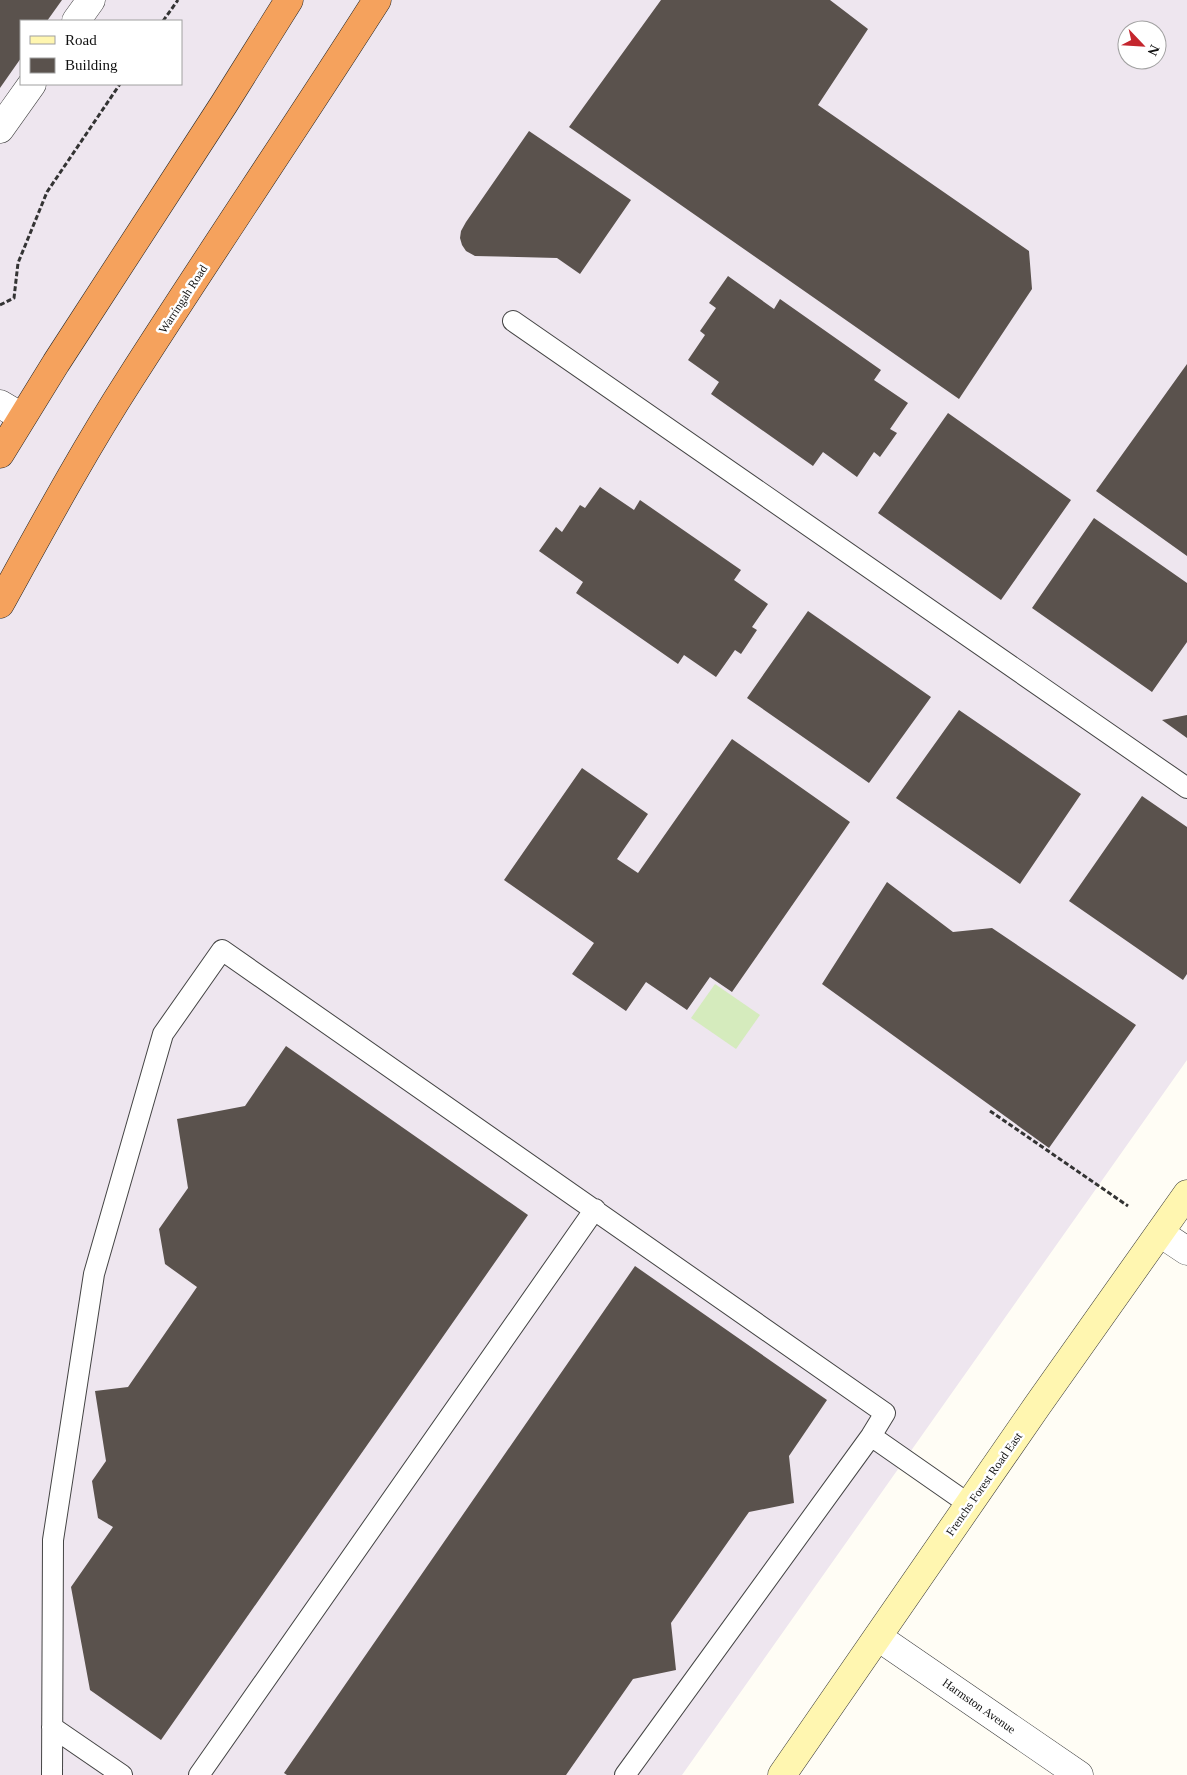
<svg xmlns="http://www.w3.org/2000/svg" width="1187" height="1775" font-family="'Times New Roman',serif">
	<rect width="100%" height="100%" fill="#fffdf5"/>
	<path fill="#eee6ef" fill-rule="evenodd" d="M0,0h1187v1060l-505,715h-682zM21,21h160v63h-160zM1127,30h30v30h-30z"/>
	<path fill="#d5ebbd" d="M715,984l45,31 -24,34 -45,-31z"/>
	<path fill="#5a524d" d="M0,0h62l-15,21h-26v37l-21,30z
		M661,0h169l38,29 -50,76 211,146 3,38 -73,110 -390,-272z
		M529,131l102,69 -51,74 -23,-16 -82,-2 -9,-5 -4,-6 -2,-7 1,-7 5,-9z
		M728,276l46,33 6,-10 101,71 -7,10 34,23 -18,26 7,4 -17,24 -6,-5 -17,25 -34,-25 -10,14 -102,-72 8,-12 -31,-22 17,-25 -5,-4 16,-23 -7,-5z
		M1187,364v192l-91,-65z
		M948,413l123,87 -70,100 -123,-87z
		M600,487l34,23 6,-10 101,70 -7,10 34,24 -16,23 5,3 -16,24 -6,-4 -19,27 -32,-22 -6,9 -102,-71 7,-11 -44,-31 17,-24 6,5 18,-27 5,3z
		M1094,518l93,65v59l-35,50 -120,-84z
		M808,611l123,86 -62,86 -122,-85z
		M959,710l122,84 -61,90 -124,-86z
		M1187,715v23l-25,-18z
		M732,739l118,83 -118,170 -22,-15 -23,33 -41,-28 -20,29 -54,-37 22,-31 -90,-63 78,-112 66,46 -31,45 21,14z
		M1142,796l45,31v147l-4,6 -114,-79z
		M887,882l66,50 39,-4 144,97 -87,123 -227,-164z
		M286,1046l242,169 -367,525 -71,-50 -19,-103 42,-60 -15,-9 -6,-37 14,-20 -11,-70 33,-4 69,-100 -32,-23 -6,-35 29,-41 -11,-69 68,-13z
		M635,1266l192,134 -38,56 5,47 -45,9 -78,111 5,47 -43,9 -67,96h-279l-3,-2z"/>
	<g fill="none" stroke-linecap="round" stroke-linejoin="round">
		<g stroke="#444" stroke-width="22">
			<path id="lane" d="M513,321l674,467
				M871,1436l99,69
				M52,1727l70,48
				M52,1775l1,-235 41,-266 69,-240 59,-84 663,463 -14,23 -246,339
				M199,1775l396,-566"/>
		</g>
		<g stroke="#444" stroke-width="29">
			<path id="street" d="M76,21l15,-21
				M0,129l32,-45
				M0,404l22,13
				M1160,1233l27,18
				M878,1637l201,138"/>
		</g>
		<g stroke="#333" stroke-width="29">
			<path id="secondary" d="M782,1775l255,-369 150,-212"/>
		</g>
		<g stroke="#222" stroke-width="29">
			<path id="highway" d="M0,454l56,-91 168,-259 65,-104
				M0,604c42,-76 83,-152 130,-225 81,-127 166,-252 247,-379"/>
		</g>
		<path stroke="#333" stroke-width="3" stroke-dasharray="5 2.5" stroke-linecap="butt" d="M163,21l15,-21
			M0,305l14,-7 4,-35 29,-71 73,-108
			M990,1111l138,95"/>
		<use href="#lane" stroke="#fff" stroke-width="20"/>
		<use href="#street" stroke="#fff" stroke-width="28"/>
		<use href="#secondary" stroke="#fff6b0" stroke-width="28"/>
		<use href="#highway" stroke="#f5a25d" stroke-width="28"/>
	</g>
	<g text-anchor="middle" stroke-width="5" stroke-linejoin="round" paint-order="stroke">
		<g font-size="12" fill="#111" stroke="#fff">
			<text transform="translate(183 299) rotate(-57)" y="4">Warringah Road</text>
			<text transform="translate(984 1484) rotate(-55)" y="4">Frenchs Forest Road East</text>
			<text transform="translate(979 1706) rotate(35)" y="4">Harmston Avenue</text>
		</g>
	</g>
	<rect x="20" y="20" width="162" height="65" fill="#ffffff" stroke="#a0a0a0"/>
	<rect x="30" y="36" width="25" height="8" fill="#fff6b0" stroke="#a0a0a0"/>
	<text x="65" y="45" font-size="15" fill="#111111">Road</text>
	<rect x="30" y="58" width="25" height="15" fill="#5a524d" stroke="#a0a0a0"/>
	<text x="65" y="70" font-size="15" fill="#111111">Building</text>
	<g transform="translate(1142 45) rotate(115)"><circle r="24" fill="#ffffff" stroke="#a0a0a0"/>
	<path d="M0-4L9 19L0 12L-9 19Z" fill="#c4262e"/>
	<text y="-8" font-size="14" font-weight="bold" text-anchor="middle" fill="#111111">N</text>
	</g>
</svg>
